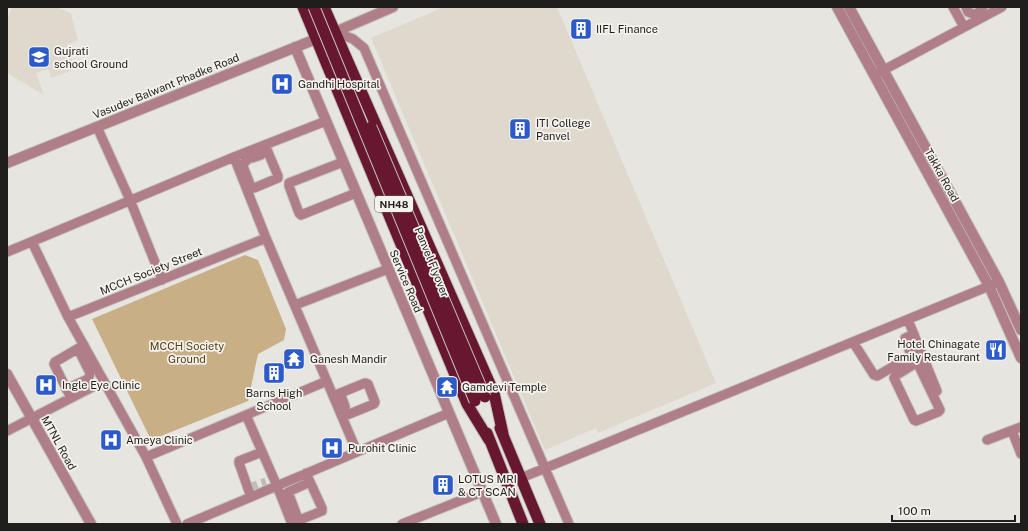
<svg xmlns="http://www.w3.org/2000/svg" width="1028" height="531" font-family="'Public Sans',sans-serif">
	<rect width="100%" height="100%" fill="#e7e5e0"/>
	<path fill="#dfd9cd" d="M12,7h44l15,6 7,27 -11,5 9,24 -25,9 -3,-9 -12,4 8,22 -37,-22v-54z
		M444,7h113l159,376 -118,50 -2,-5 -51,22 -174,-412z"/>
	<path fill="#c8af85" d="M245,255l13,5 28,69 -2,11 -26,14 -10,47 -97,39 -59,-121z"/>
	<g fill="none" stroke-linecap="round" stroke-linejoin="round">
		<path stroke="#bfbdb9" stroke-width="9" stroke-dasharray="9 4.5" stroke-linecap="butt" d="M249,488l17,-6"/>
		<g stroke="#c3c1bd" stroke-width="11">
			<path id="minor" d="M953,7l11,20
				M966,7l2,5 8,3 3,4
				M976,15l7,-8
				M335,32l18,7 11,9 205,476
				M878,73l124,-66
				M97,127l33,73 32,80
				M249,151l3,7 9,-3
				M245,153l3,6 -5,5v2l8,21 3,1 24,-10v-2l-13,-31
				M234,157l32,81 91,214
				M343,162l-54,21v3l10,27 2,2 55,-22
				M32,242l36,75 78,140 31,67
				M7,252l227,-95 92,-36
				M295,305l93,-36
				M68,317l198,-79
				M908,320l29,71
				M853,342l21,33 3,1 43,-25
				M912,356l-7,-15v-3l9,-4
				M917,362l23,48 -2,2 -22,9 -2,-1 -20,-42 1,-2 29,-18
				M66,389l22,-10 1,-2 1,-4 -12,-24
				M333,396l32,-13 3,1 7,18 -1,2 -32,13
				M71,398l-17,-34 1,-2 29,-17
				M340,410l5,-2v-2l-5,-13
				M246,415l31,71 15,38
				M7,431l97,-50
				M1012,431l9,23
				M987,440l34,-13
				M146,457l181,-76
				M521,478l478,-196
				M251,497l-12,-34v-2l23,-9
				M297,516l-9,-24 22,-10
				M292,523l30,-12v-3l-16,-35
				M187,524l262,-111
				M402,524l80,-32"/>
		</g>
		<g stroke="#c3c1bd" stroke-width="12">
			<path id="tertiary" d="M837,7l152,279 32,72
				M849,7l150,275 22,48
				M295,47l201,477
				M7,163l309,-124 19,-7 58,-25
				M7,374l84,150"/>
		</g>
		<g stroke="#c3c1bd" stroke-width="13">
			<path id="trunk" d="M303,7l164,397 22,36
				M324,7l170,386 9,41
				M500,428l40,96
				M487,433l36,91"/>
		</g>
		<use href="#minor" stroke="#af7e86" stroke-width="9"/>
		<use href="#tertiary" stroke="#af7e86" stroke-width="10"/>
		<use href="#trunk" stroke="#681730" stroke-width="11"/>
		<g stroke="#c3c1bd" stroke-width="13" stroke-linecap="butt">
			<path id="trunk-bridge" d="M314,7l161,394
				M371,127l114,270"/>
		</g>
		<use href="#trunk-bridge" stroke="#681730" stroke-width="11"/>
	</g>
	<defs>
		<g id="building-square" transform="scale(1.15)"><rect x="-9" y="-9" width="18" height="18" rx="4" fill="#2c5bc9" stroke="#f5f2ed"/><path d="M-4-6H4V6H1V3H-1V6H-4ZM-2.5-4.3h1.7v1.8h-1.7ZM.8-4.3h1.7v1.8H.8ZM-2.5-1h1.7V.8h-1.7ZM.8-1h1.7V.8H.8Z" fill="#fff"/></g>
		<g id="school-square" transform="scale(1.15)"><rect x="-9" y="-9" width="18" height="18" rx="4" fill="#2c5bc9" stroke="#f5f2ed"/><path d="M0-5L7-2L0 1L-7-2ZM-4 1L0 2.5L4 1V4Q0 6-4 4Z" fill="#fff"/></g>
		<g id="hospital-square" transform="scale(1.15)"><rect x="-9" y="-9" width="18" height="18" rx="4" fill="#2c5bc9" stroke="#f5f2ed"/><path d="M-5-5h3v3.5h4V-5h3V5h-3V1.5h-4V5h-3Z" fill="#fff"/></g>
		<g id="restaurant-square" transform="scale(1.15)"><rect x="-9" y="-9" width="18" height="18" rx="4" fill="#2c5bc9" stroke="#f5f2ed"/><path d="M-5-6h1v4h1v-4h1v4h1v-4h1v5L-1.5 .5V6h-2V.5L-5-1ZM5-6V6H3V1.5H1.5Q1.5-4 5-6Z" fill="#fff"/></g>
		<g id="temple-square" transform="scale(1.15)"><rect x="-9" y="-9" width="18" height="18" rx="4" fill="#2c5bc9" stroke="#f5f2ed"/><path d="M0-6L5-2H3V0L6.5 2.5H4V6H1.5V3h-3V6H-4V2.5H-6.5L-3 0V-2H-5Z" fill="#fff"/></g>
	</defs>
	<g fill-rule="evenodd">
		<use href="#building-square" x="581" y="29"/>
		<use href="#school-square" x="39" y="57"/>
		<use href="#hospital-square" x="282" y="84"/>
		<use href="#building-square" x="520" y="129"/>
		<use href="#restaurant-square" x="996" y="350"/>
		<use href="#temple-square" x="294" y="359"/>
		<use href="#building-square" x="274" y="373"/>
		<use href="#hospital-square" x="46" y="385"/>
		<use href="#temple-square" x="447" y="387"/>
		<use href="#hospital-square" x="111" y="440"/>
		<use href="#hospital-square" x="332" y="448"/>
		<use href="#building-square" x="443" y="485"/>
	</g>
	<g text-anchor="middle" stroke-width="3.5" stroke-linejoin="round" paint-order="stroke">
		<rect fill="#f5f2ed" stroke="#5f5e5b" stroke-width="1" x="375" y="196" width="38" height="16" rx="3"/>
		<g font-size="10" font-weight="bold" fill="#1f1e1c">
			<text x="394" y="208">NH48</text>
		</g>
		<g font-size="11" fill="#1f1e1c" stroke="#f5f2ed" text-anchor="start">
			<text x="596" y="33">IIFL Finance</text>
			<text x="54" y="55">Gujrati<tspan x="54" dy="13">school Ground</tspan></text>
			<text x="298" y="88">Gandhi Hospital</text>
			<text x="536" y="127">ITI College<tspan x="536" dy="13">Panvel</tspan></text>
			<text x="980" y="348" text-anchor="end">Hotel Chinagate<tspan x="980" dy="13">Family Restaurant</tspan></text>
			<text x="310" y="363">Ganesh Mandir</text>
			<text x="62" y="389">Ingle Eye Clinic</text>
			<text x="462" y="391">Gamdevi Temple</text>
			<text x="274" y="397" text-anchor="middle">Barns High<tspan x="274" dy="13">School</tspan></text>
			<text x="126" y="444">Ameya Clinic</text>
			<text x="348" y="452">Purohit Clinic</text>
			<text x="458" y="483">LOTUS MRI<tspan x="458" dy="13">&amp; CT SCAN</tspan></text>
		</g>
		<g font-size="11" fill="#1f1e1c" stroke="#f5f2ed">
			<text transform="translate(166 86) rotate(-22)" y="4">Vasudev Balwant Phadke Road</text>
			<text transform="translate(942 175) rotate(61)" y="4">Takka Road</text>
			<text transform="translate(432 262) rotate(68)" y="4">Panvel Flyover</text>
			<text transform="translate(151 271) rotate(-22)" y="4">MCCH Society Street</text>
			<text transform="translate(406 281) rotate(67)" y="4">Service Road</text>
			<text transform="translate(59 443) rotate(61)" y="4">MTNL Road</text>
		</g>
		<g font-size="11" fill="#564117" stroke="#f5f2ed">
			<text x="187" y="350">MCCH Society<tspan x="187" dy="13">Ground</tspan></text>
		</g>
	</g>
	<rect width="1028" height="531" fill="none" stroke="#1f1e1c" stroke-width="16"/>
	<path d="M892 515v6h123v-6" fill="none" stroke="#1f1e1c" stroke-width="2"/>
	<text x="898" y="515" font-size="12" fill="#1f1e1c" stroke="#f5f2ed" stroke-width="3" paint-order="stroke">100 m</text>
</svg>
